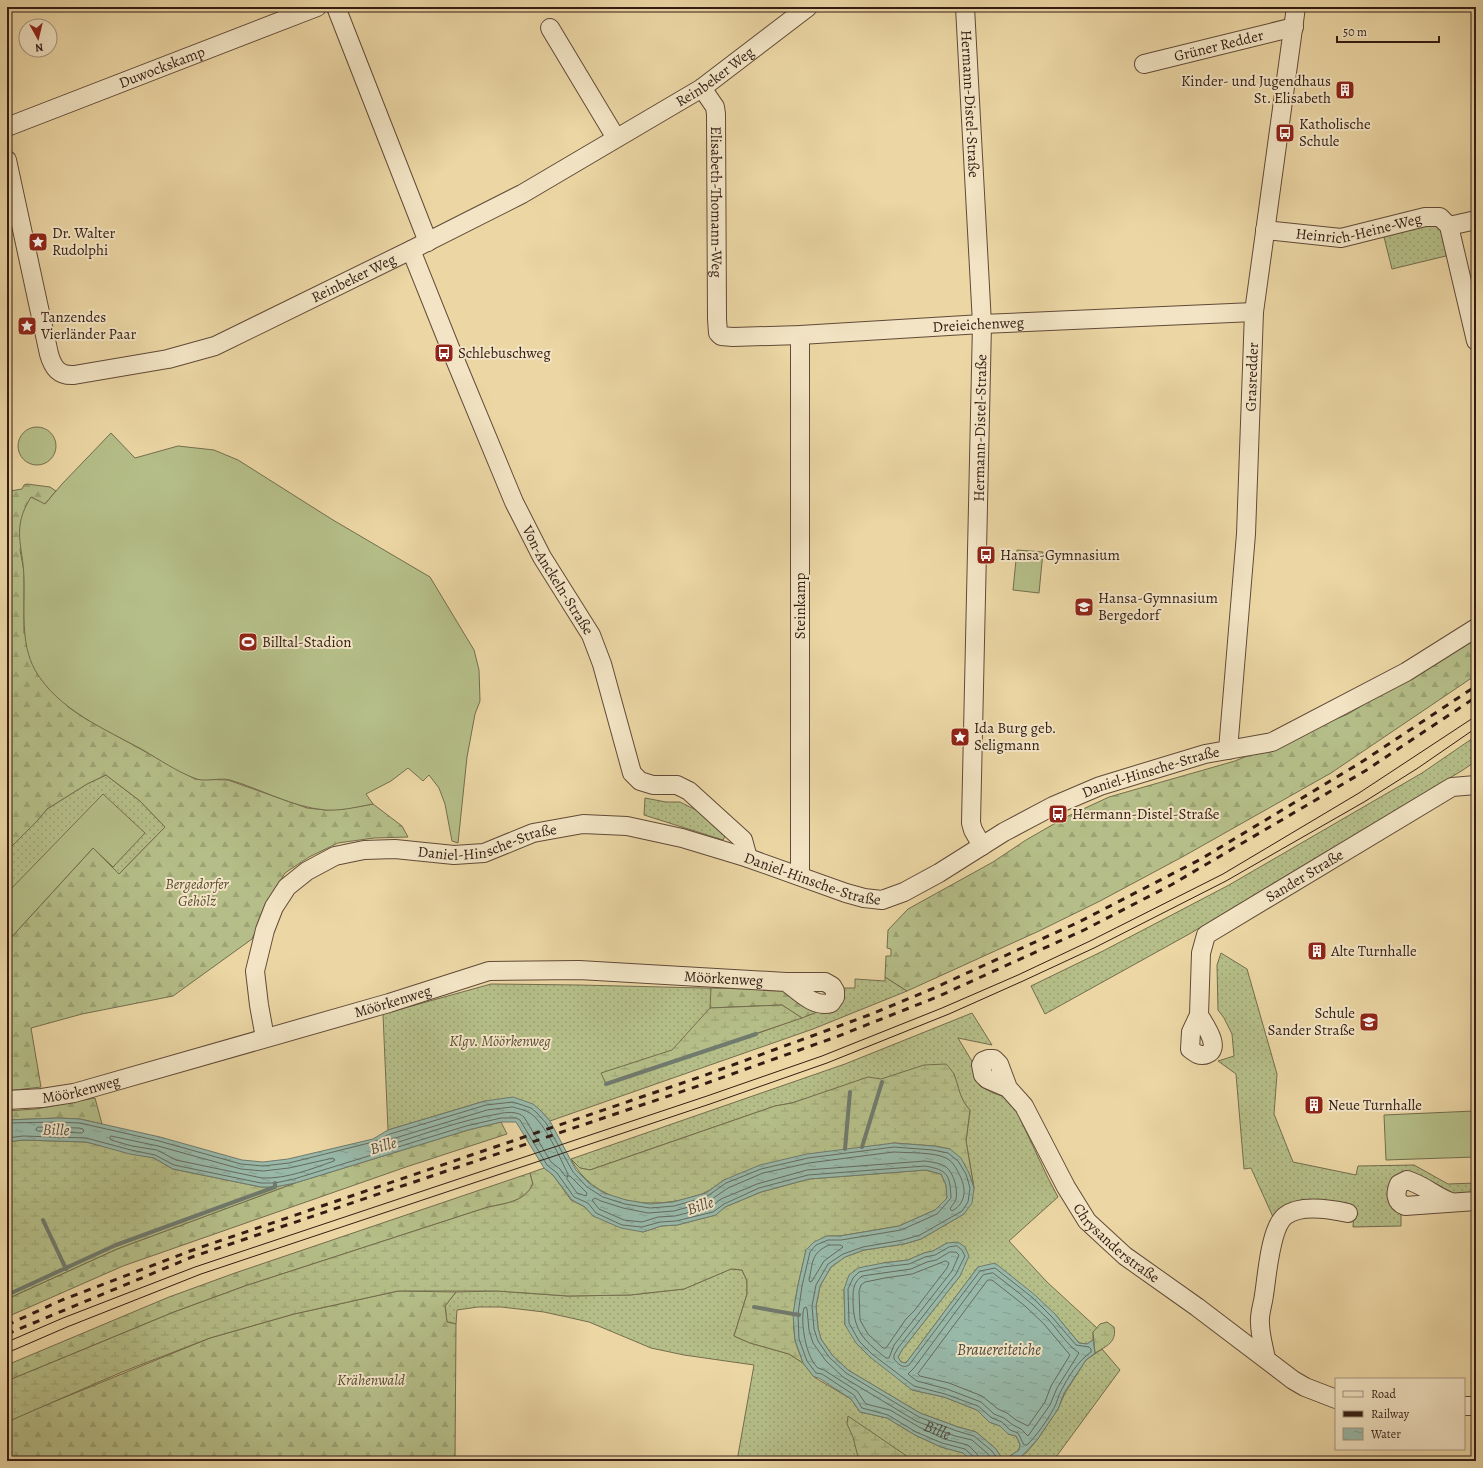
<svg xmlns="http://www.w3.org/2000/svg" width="1483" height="1468" font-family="Alegreya,serif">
	<defs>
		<pattern id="grass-dots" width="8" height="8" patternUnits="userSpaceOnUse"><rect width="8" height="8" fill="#b5be88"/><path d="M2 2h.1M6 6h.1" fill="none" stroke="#9ca374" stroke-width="1.8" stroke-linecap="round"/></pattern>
		<pattern id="forest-firs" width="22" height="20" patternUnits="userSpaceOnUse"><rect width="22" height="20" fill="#b5be88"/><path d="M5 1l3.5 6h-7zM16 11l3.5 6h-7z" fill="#9ca374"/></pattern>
		<pattern id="wetland-marsh" width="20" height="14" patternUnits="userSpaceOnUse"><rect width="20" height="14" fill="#b5be88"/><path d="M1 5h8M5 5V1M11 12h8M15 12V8" fill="none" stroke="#9ca374"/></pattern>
		<pattern id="water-ripples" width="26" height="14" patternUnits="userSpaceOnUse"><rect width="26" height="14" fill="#98b9a9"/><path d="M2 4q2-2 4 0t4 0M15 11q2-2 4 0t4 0" fill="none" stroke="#839e91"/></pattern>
	</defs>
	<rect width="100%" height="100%" fill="#ebd6a4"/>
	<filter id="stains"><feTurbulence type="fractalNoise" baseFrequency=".005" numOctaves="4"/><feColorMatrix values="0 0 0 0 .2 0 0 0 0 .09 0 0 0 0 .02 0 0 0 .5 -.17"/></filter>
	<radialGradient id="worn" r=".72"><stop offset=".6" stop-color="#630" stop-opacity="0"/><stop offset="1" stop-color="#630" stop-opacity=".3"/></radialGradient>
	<path fill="url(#grass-dots)" stroke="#746d4e" d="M1431,223l10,6 9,26 -58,14 -9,-36z
		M1476,736v25l-13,9 -272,163 -146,81 -14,-28 72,-35 126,-66 193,-112z
		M106,775l34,26 25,26 -46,47 -26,-26 -86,94v-91l30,-30 10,-12 40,-25z
		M645,798l21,4h14l16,8 29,26 -2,4 -79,-25z
		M1221,953l26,16 30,105 -3,40 19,48 63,13 2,-9 56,-1 34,19 28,-1v10l-24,1 -45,-19 -6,36v15l-48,1 1,-18 -74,2 -7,6 -22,-49 -7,1 -8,-95 -18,-13 16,-5 -2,-22 -8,-16 -6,-8 -1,-45z
		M885,977l22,14 -94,38 -263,92 -10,-11 -55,-9 -97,29 -5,-116 108,-30 88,1 207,5 -30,44 61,-22 24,-24h14v-9l30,2z
		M972,1013l20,32 -34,-7 15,25 1,11 6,12 13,7 12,4 10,11 33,70 10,19 -49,44 38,41 50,46 -4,4v8l-6,4 -8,-1 -24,-29 -77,-47 -72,96 -5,-1 -3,-5 4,-7 58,-74 -13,-33 -14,8 -9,2 -16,7 -25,3 -39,26 1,36 67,65 32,7 33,13 12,12 11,4 8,8 8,2 4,8 -1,6 -12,8h-5l-7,-10 -19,-16 -18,-5 -38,-14 -72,-43 -16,-15 -11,-16 -3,-11 -2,-22 4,-20 11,-19 14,-10 19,-7 40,-6 17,-5 43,-25 10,-26 -8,-47 4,-31c-10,-10 -13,-23 -16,-36l-68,27 -50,-12 -44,14 -17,3 -185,64 -10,-2 -9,-9 274,-95z
		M731,1269l11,1 5,11v13l-13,42 16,7 39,11 14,9 11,14 37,22 9,13 27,6 28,17 26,12 22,6 9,8h-235l17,-96 -70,-10 -33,-7 -62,-26 -45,-10 -43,-5h-23l-21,3 -1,14 -9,-2 -2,-16 11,-14 41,-1 71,5 62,-1 54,-6z
		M1102,1349l18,21 -67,91h-38l12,-9 10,-12 21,-31 7,-16 21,-33z"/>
	<path fill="url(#forest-firs)" stroke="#746d4e" d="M27,484l23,3 6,4 -12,14 -12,-8 -12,53 4,21v62l44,74 18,12 109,60 33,1 79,28 19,2 18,-1 29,-5 29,22 6,11 -34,1 -36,5 -29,14 -24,16 -13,22 -20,44 -79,57 -91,18 -51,14 10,59 -34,4v-149l86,-94 26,26 46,-47 -25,-26 -34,-26 -19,9 -40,25 -10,12 -30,30v-357l3,-3 12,-2 2,-4z
		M1476,637v38l-145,98 -147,83 -84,45 -61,30 -132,60 -22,-14 1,-21h5v-7l-4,-1 1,-18 20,-21 85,-47 33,-22 40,-23 43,-20 126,-36 113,-47z
		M711,988l75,2 31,22 -15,6 -20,-13 -72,3z
		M95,1098l7,26 -22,-5 -22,-1 -51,2v-9l29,-2z
		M501,1122l6,12 -101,33 -283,99 -116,51v-18l110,-50 178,-66 173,-53z
		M530,1173l3,11c-9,19 -29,19 -48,24l-240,78 -71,26 -167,69v-16l162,-68 66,-24z
		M398,1291l58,1 -11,14 2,16 9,2 -1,137h-448v-39l24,-11 179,-73 84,-24z"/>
	<path fill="url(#wetland-marsh)" stroke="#746d4e" d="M782,1005l20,13 -196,66 -5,-11 71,-23 38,-42z
		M946,1064c3,3 6,7 8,10 5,13 6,26 16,36l-4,31 8,47 -5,-15 -19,-24 -16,-3 -40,-3 -170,37c-6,4 -11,9 -18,12 -5,3 -12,4 -17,6 -44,12 -96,4 -118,-39l9,9 10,2 185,-64 17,-3 76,-26 13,2 43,-14z
		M23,1140l63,2 68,16 19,11 88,18h14l20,-4 -178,66 -110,50v-157z
		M544,1168l9,7 18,25 14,7 8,9 50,16 18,-6 16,-1 38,-10 10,-8 36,-15 48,-13 116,-9 16,4 5,11 1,13 -12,12 -36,16 -59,10h-13l-21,14c-6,29 -16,59 -11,89 1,8 6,16 8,24l-14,-9 -39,-11 -16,-7 13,-42v-13l-5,-11 -11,-1 -47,20 -54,6 -62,1 -71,-5h-99l-104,23 -84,24 -88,34 -115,50v-41l167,-69 71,-26 240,-78c19,-5 39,-5 48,-24l-3,-11z
		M1107,1322l7,5c3,15 -7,19 -19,26l-2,-21 7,-8z
		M848,1416l66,45h1h-56l-6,-24 -6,-13z"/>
	<path fill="#b5be88" stroke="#746d4e" d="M18 446a19 19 0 1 1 38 0a19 19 0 1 1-38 0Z
		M111,433l24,25 43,-12 36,4 24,10 95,60 97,57 44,73 5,20 1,31 -5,13 -8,43 -9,86 -6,-2 -7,-37 -6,-16 -10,-13 -6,6 -15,-13 -17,13 -25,13 7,10c-16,3 -32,7 -48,6 -33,-3 -64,-21 -95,-30 -11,-3 -26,3 -36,-2 -18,-7 -34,-18 -51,-28 -38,-21 -85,-40 -108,-80 -15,-27 -10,-61 -11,-92 -1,-34 -13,-49 7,-81l14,7 17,-20z
		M1017,550l26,2 -4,41 -26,-3z
		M103,794l42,39 -32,34 -20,-19 -86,94v-49z
		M1474,1111l1,46 -89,3 -2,-45z"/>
	<path fill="url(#water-ripples)" stroke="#707a6d" d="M513,1097l20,7 7,6 10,11 26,49 14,14 14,9 22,7 24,4 23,-2 33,-9 18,-13 36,-15 47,-11 87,-11 40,3 16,3 11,9 8,15 5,15 -2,15 -8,11 -43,25 -17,5 -40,6 -19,7 -14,10 -11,19 -4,20 2,22 3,11 11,16 16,15 72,43 38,14 18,5 19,16 7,10h5l12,-8 1,-6 -4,-8 -8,-2 -8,-8 -11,-4 -12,-12 -33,-13 -32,-7 -42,-33 -14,-14 -11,-18 -1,-36 5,-14 9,-7 25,-5 25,-3 16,-7 9,-2 14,-8 11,-1 7,5 4,9 -9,20 -58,74 -4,7 3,5 5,1 72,-96 17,-4 40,32 20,19 24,29 8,1 6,-4 2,13 -9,7 -22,33 -6,16 -21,31 -17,18 -5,3h-43l-9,-8 -22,-6 -26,-12 -28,-17 -27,-6 -9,-13 -32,-21 -5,-1 -11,-14 -8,-23 -2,-26 5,-29 8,-35 8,-8 13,-6h13l59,-10 36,-16 12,-12 -1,-13 -5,-11 -15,-4 -117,9 -48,13 -36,15 -9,8 -39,10 -16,1 -18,6 -22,-4 -28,-12 -8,-9 -13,-7 -19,-25 -9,-7 -28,-46h-15l-33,8 -173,53 -20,4h-14l-88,-18 -19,-11 -24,-4 -44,-12 -63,-2 -16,2v-22l51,-2 22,1 80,18 82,23 21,2 25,-3 85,-20 15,-9 97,-29z"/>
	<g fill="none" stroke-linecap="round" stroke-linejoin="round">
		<g stroke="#666a5e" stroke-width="1">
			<path d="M513,1107c6,2 12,3 17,6 15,10 30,45 38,61v2h-3l-5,-7 -9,-7 -27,-45c-6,-6 -18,-5 -26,-3 -37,6 -73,20 -109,31l-3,-2 1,-2 5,-2 95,-29z"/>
			<path d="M7,1123l51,-1 22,1 79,18 82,23 22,2 26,-3 84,-21 17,-8 96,-29 27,-3 18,6 6,5 9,10 27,49 14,15 16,10 22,7 25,4 24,-2 32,-9 20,-14 35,-14 47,-11 86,-11 39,3 15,3 10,8 8,13 4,14 -2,14 -6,9 -42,24 -17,5 -40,7 -20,7 -15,10 -12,21 -4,21 2,23 4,12 11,16 17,16 73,44 38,14 17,5 18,15 7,10"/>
			<path d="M38,1127l41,1 4,1 1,2 -2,2 -44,-2 -2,-1z"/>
			<path d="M111,1136l47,10 83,23 22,2 26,-3 44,-10 2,2 -1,1c-23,8 -47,18 -72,17l-86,-18 -19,-10 -25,-4 -21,-6 -1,-2z"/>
			<path d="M7,1138l16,-2 63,2 45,12 24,5 19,10 87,18h14l19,-4 172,-53 35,-8h15l4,2 27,45 10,8 17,24 14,6 8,10 26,12 20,2 18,-5 16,-1 37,-9 11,-8 35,-16 49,-13 117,-9c23,4 25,9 26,32l-14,16 -36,16 -60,10h-13l-12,5 -6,7 -8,34 -4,28 1,25 8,22 9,12 6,1 32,21 8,13 26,7 28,17 26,11 23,6 9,8 1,4"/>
			<path d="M894,1152c14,1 40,0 52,6 6,3 9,8 12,14 8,14 10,30 -6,39l-2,-2c1,-3 5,-6 6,-10 2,-9 -2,-26 -10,-32 -5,-4 -15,-5 -21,-6l-118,9 -50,14 -36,15 -10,8 -36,9 -17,1 -16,5 -18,-2 -25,-11 -7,-9 3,-2 6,3 22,7 25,5 26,-2 35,-10 19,-13 35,-15 46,-10z"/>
			<path d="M568,1176h2l17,17 -1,3 -9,-3 -10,-14z"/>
			<path d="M829,1245h12l2,2 -19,14 -12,20 -2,1 -1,-2c4,-18 2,-27 20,-35z"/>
			<path d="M957,1246l5,4 3,6 -9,18 -58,74 -4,7v4c4,5 9,10 15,6l71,-94 15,-3 38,30 19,19 24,28 13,2 2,2v3c-13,9 -23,25 -30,39 -3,5 -4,12 -7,17 -7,13 -17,27 -27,37h-3l-6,-12 -8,-3 -8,-8 -10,-4 -14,-12 -33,-12 -31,-8 -42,-32 -13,-13 -10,-18 -1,-34 5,-11 6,-6 24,-5 26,-3 16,-7 10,-2 14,-8z"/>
			<path d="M950,1252h6l3,3 -7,16 -58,74 -5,13h-3c-24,-19 -33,-28 -33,-60 0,-9 1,-16 9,-22l49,-7 16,-7 9,-2z"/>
			<path d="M946,1261l3,2 -2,5 -33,43 -8,8 -20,29h-3l-15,-14 -8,-14 -1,-29 2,-6 4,-3 20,-4 27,-4z"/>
			<path d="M993,1273c19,14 38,29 55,46 11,12 18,25 31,34l-22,35 -7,17 -22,31 -7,-7 -8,-4 -9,-7 -10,-4 -13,-12 -34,-13 -30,-8 -9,-7 6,-6 69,-93z"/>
			<path d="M988,1280h4l33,26 19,18 26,31 -19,31 -6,16 -17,24 -12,-6 -9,-7 -9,-4 -16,-13 -33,-13 -29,-7 -2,-2z"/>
			<path id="s1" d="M980,1461l-3,-7 -9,-9 -24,-6 -25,-12 -29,-17 -24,-6 -9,-13 -33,-21c-2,-1 -4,-1 -6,-2 -12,-10 -18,-46 -14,-60l2,-1 1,2 2,21 4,13 13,18 17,16 73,44 39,15 17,4 16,14 5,7"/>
		</g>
		<path stroke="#707a6d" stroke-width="4" d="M606,1084l150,-50
			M862,1147l20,-65
			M845,1149l5,-57
			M43,1220l23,49
			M7,1295l109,-50 159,-58v-4
			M754,1307l45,8"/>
		<g stroke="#614a38" stroke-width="20">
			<g id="minor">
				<path d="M336,7l92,235"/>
				<path id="s2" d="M965,7l17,317 -11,499 2,7 9,16"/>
				<path d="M550,28l66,110"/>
				<path id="s3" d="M1144,64l150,-37"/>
				<path id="s4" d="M702,88l13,19 1,7 1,205 1,14 3,3 12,1 67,-2 182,-11 272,-12"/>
				<path id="s5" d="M7,127l310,-120"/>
				<path id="s6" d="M7,160l42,194c4,14 10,22 25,21l94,-16 47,-13 196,-96 111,-56 180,-106 106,-81"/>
				<path d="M1449,226l27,-6"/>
				<path id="s7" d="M1265,230l76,8 84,-21h15l9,9 27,115"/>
				<path id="s8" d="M411,250l40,100 63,152 28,55 49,78 11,29 30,109 8,8 13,4h24l12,6 54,49 5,18"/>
				<path id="s9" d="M1228,750l18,-216 8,-222 42,-305"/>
				<path d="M800,876v-541"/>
				<path id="s10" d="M1199,1015c5,9 23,33 8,39 -7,3 -12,-1 -17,-5l1,-17 8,-17 2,-62 5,-18 246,-148 24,-2"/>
				<path id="s11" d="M265,1038l-6,-33 -4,-34 10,-41 9,-23 13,-20 20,-16 28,-15 29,-6 31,-1 59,6 30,-2 49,-20 50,-9 44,2 55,12 66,20 98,35 18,5 18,2 22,-8 35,-19 65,-41 49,-26 47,-20 105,-32 67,-12 134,-70 70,-44"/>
				<path id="s12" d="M1008,1088l-9,-24 -5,-5h-6l-5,2 -2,4 2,10 4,4 21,9 16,18 42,81 21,34 38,35 72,51 96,73 12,7 31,12"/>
				<path id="s13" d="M7,1100l35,-2 32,-5 315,-90 100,-32 90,-1 207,12h39l7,4 3,5v6l-4,6c-18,5 -32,-12 -45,-21"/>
				<path d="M1451,1202c-15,-5 -27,-17 -44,-22l-8,4c-4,9 -4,18 6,22l71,-5"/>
				<path d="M1266,1359c-2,-11 -6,-24 -6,-36 -1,-9 3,-19 4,-28 3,-18 6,-67 21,-79 15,-12 45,-7 63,-3"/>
				<path d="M1464,1406h12"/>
			</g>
		</g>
		<use href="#minor" stroke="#f2e4c4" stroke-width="18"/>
		<path stroke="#331c14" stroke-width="1" d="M7,1342l56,-24 132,-51 512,-171 115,-40 120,-48 76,-33 72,-34 133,-67 136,-81 117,-77
			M7,1353l60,-26 134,-53 509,-170 117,-41 122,-49 74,-33 71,-33 132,-67 138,-79 54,-34 58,-40"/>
		<path stroke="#331c14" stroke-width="3" stroke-dasharray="7 7" stroke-linecap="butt" d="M7,1325l55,-25 128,-49 510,-174 169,-62 63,-26 147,-67 122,-63 159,-96 116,-77
			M7,1334l185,-77 512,-173 132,-47 101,-40 147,-67 87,-45 194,-114 111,-74"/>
	</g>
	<defs>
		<g id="building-square" transform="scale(1)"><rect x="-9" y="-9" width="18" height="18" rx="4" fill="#8f2418" stroke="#f2e4c4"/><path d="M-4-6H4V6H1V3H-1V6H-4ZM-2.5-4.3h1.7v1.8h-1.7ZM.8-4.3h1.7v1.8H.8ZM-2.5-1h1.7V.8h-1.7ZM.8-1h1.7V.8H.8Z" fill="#fff"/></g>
		<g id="bus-square" transform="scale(1)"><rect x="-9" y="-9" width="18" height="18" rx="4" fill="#8f2418" stroke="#f2e4c4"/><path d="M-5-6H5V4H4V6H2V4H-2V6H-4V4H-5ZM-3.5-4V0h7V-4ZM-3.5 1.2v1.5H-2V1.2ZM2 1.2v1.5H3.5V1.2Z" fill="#fff"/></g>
		<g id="sight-square" transform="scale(1)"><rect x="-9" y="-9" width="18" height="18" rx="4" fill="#8f2418" stroke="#f2e4c4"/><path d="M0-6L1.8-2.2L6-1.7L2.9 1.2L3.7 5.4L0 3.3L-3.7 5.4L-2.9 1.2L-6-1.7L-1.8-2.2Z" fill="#fff"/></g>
		<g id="school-square" transform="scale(1)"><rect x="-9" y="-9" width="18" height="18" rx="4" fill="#8f2418" stroke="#f2e4c4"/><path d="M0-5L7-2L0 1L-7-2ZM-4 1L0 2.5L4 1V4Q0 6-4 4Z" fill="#fff"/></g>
		<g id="stadium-square" transform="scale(1)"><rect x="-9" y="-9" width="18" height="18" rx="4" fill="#8f2418" stroke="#f2e4c4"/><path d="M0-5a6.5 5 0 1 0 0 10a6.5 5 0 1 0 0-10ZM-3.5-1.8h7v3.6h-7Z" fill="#fff"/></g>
	</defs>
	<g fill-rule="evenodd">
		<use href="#building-square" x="1345" y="90"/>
		<use href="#bus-square" x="1285" y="133"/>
		<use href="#sight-square" x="38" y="242"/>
		<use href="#sight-square" x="27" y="326"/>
		<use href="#bus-square" x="444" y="353"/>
		<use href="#bus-square" x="986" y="555"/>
		<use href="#school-square" x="1084" y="607"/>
		<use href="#stadium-square" x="248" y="642"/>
		<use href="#sight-square" x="960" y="737"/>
		<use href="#bus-square" x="1058" y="814"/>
		<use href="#building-square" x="1317" y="951"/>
		<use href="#school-square" x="1369" y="1022"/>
		<use href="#building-square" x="1314" y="1105"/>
	</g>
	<g text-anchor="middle" stroke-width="4" stroke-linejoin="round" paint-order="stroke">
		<g font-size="15" fill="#331c14" stroke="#f2e4c4">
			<text dy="5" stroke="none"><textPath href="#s3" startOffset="77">Grüner Redder</textPath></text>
			<text dy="5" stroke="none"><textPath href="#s5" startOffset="166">Duwockskamp</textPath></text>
			<text dy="5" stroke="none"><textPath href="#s6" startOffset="947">Reinbeker Weg</textPath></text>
			<text dy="5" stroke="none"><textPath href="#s2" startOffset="97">Hermann-Distel-Straße</textPath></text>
			<text dy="5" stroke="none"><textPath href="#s4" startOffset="118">Elisabeth-Thomann-Weg</textPath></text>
			<text dy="5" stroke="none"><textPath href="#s7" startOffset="95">Heinrich-Heine-Weg</textPath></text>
			<text dy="5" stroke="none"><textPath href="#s6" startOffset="533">Reinbeker Weg</textPath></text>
			<text dy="5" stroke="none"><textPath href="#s4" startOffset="511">Dreieichenweg</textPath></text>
			<text dy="5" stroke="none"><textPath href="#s9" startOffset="374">Grasredder</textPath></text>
			<text transform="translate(980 428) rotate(-89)" y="5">Hermann-Distel-Straße</text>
			<text dy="5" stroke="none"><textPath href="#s8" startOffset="362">Von-Anckeln-Straße</textPath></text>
			<text transform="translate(800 606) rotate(-90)" y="5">Steinkamp</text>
			<text dy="5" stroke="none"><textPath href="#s11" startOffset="1079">Daniel-Hinsche-Straße</textPath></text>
			<text dy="5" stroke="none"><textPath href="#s11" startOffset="371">Daniel-Hinsche-Straße</textPath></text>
			<text dy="5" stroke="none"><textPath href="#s10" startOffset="295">Sander Straße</textPath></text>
			<text dy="5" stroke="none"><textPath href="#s11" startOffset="707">Daniel-Hinsche-Straße</textPath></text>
			<text dy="5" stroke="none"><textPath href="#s13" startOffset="735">Möörkenweg</textPath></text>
			<text dy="5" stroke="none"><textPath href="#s13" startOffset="399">Möörkenweg</textPath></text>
			<text dy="5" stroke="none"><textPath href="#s13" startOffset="75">Möörkenweg</textPath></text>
			<text dy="5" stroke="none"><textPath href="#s12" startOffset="279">Chrysanderstraße</textPath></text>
		</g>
		<g font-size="15" fill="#331c14" stroke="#f2e4c4" text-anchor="start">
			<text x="1331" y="86" text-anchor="end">Kinder- und Jugendhaus<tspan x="1331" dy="17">St. Elisabeth</tspan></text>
			<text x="1299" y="129">Katholische<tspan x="1299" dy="17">Schule</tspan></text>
			<text x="52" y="238">Dr. Walter<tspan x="52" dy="17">Rudolphi</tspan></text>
			<text x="41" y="322">Tanzendes<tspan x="41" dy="17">Vierländer Paar</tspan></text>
			<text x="458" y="358">Schlebuschweg</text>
			<text x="1000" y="560">Hansa-Gymnasium</text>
			<text x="1098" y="603">Hansa-Gymnasium<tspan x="1098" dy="17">Bergedorf</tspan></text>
			<text x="262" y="647">Billtal-Stadion</text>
			<text x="974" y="733">Ida Burg geb.<tspan x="974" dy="17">Seligmann</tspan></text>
			<text x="1072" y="819">Hermann-Distel-Straße</text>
			<text x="1331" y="956">Alte Turnhalle</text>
			<text x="1355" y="1018" text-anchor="end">Schule<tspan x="1355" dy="17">Sander Straße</tspan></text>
			<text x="1328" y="1110">Neue Turnhalle</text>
		</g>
		<g font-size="15" font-style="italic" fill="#5a4d37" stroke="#f2e4c4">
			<text x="197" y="889">Bergedorfer<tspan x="197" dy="17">Gehölz</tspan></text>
			<text x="500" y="1046">Klgv. Möörkenweg</text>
			<text x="371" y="1385">Krähenwald</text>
		</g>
		<g font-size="16" font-style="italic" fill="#514b41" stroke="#f2e4c4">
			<text transform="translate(56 1129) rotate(2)" y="6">Bille</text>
			<text transform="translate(383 1145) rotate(-16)" y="6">Bille</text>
			<text transform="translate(700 1205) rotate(-19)" y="6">Bille</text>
			<text x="999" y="1355">Brauereiteiche</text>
			<text dy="6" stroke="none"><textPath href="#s1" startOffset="449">Bille</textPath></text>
		</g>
	</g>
	<rect width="1483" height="1468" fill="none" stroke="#ebd6a4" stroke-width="24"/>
	<rect x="8" y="8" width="1467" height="1452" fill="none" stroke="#331c14" stroke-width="2"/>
	<rect x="12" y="12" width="1459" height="1444" fill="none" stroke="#331c14"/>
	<rect x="1335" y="1378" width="130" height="72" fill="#f2e4c4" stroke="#a6947e"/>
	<rect x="1343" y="1391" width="20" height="6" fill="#f2e4c4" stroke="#a6947e"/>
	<text x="1371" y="1398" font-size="12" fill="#331c14">Road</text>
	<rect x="1343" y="1411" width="20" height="6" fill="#331c14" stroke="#a6947e"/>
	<text x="1371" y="1418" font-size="12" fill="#331c14">Railway</text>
	<rect x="1343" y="1428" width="20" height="12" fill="url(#water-ripples)" stroke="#a6947e"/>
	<text x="1371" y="1438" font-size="12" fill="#331c14">Water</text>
	<g transform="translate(38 38) rotate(172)"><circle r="19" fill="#f2e4c4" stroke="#a6947e"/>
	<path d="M0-3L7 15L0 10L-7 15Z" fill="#8f2418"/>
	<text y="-6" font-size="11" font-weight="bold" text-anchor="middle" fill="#331c14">N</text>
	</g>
	<path d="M1337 36v6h102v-6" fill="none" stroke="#331c14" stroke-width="2"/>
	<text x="1343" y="36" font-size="12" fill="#331c14" stroke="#f2e4c4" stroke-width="3" paint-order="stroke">50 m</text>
	<rect width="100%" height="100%" filter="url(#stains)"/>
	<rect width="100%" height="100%" fill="url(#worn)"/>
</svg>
